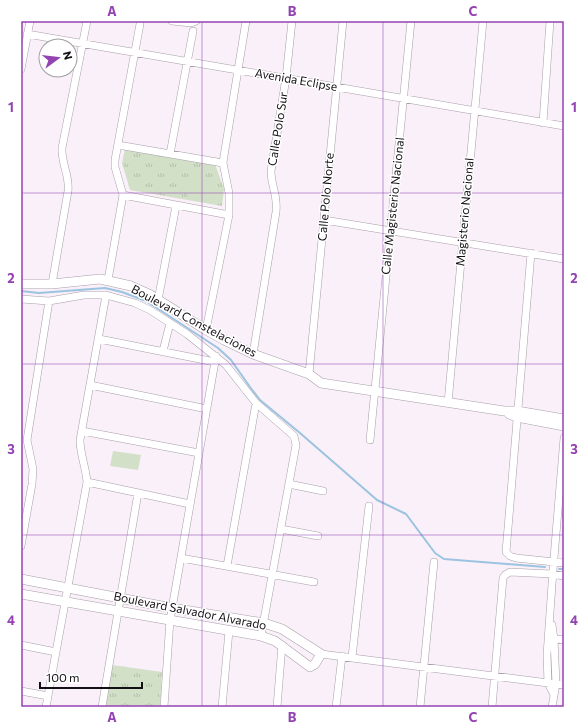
<svg xmlns="http://www.w3.org/2000/svg" width="585" height="728" font-family="Commissioner,sans-serif">
	<defs>
		<pattern id="park-tufts" width="24" height="20" patternUnits="userSpaceOnUse"><rect width="24" height="20" fill="#d2e0c8"/><path d="M3 7l-1-3M5 7V3M7 7l1-3M15 17l-1-3M17 17v-4M19 17l1-3" fill="none" stroke="#b3bfab"/></pattern>
	</defs>
	<rect width="100%" height="100%" fill="#f9f0f9"/>
	<path fill="url(#park-tufts)" d="M125,149l90,15 9,25 -2,17 -92,-16 -8,-27z
		M112,665l50,7 -2,35h-55z"/>
	<path fill="#d2e0c8" d="M190,182l26,5 -1,16 -28,-5z
		M113,451l28,4 -3,15 -28,-4z"/>
	<g fill="none" stroke-linecap="round" stroke-linejoin="round">
		<path stroke="#9cc3df" stroke-width="2" d="M21,291l18,2 66,-5 17,4 24,9 72,47 13,12 19,27 10,13 40,33 77,67 29,14 29,39 9,6 101,8
			M559,569h5"/>
		<g stroke="#a89fa8" stroke-width="8">
			<path id="street" d="M172,21l19,2 5,-2
				M27,34l537,92
				M21,69l9,-48
				M543,123l7,-102
				M118,145l105,18
				M170,154l23,-123
				M123,195l106,20
				M324,220l240,39
				M531,253l-25,299 4,4 6,2 48,5
				M108,280l15,-85 -8,-28v-7l25,-136
				M52,284l16,-93c2,-15 -7,-28 -6,-43l25,-127
				M21,299l28,2 35,-6h22l29,8 15,7 37,24 39,31 30,38 38,33 2,9 -35,191
				M158,300l18,-94
				M206,330l23,-115v-22l-6,-30 1,-7 22,-135
				M99,339l116,23
				M163,351l7,-28
				M253,354l23,-142c2,-17 -5,-26 -5,-41l15,-93 6,-57
				M309,374l34,-353
				M90,385l117,24
				M448,403l35,-382
				M82,431l117,22
				M370,440l41,-419
				M87,482l103,22
				M289,484l34,7
				M281,529l37,7
				M21,546l11,-62 1,-15 -6,-29 22,-139
				M181,558l133,24
				M227,566l29,-163
				M552,625l2,14 2,45 -4,23
				M550,638l14,2
				M21,645l35,7
				M321,654l243,31
				M352,657l17,-151
				M21,691l27,5
				M554,695l-6,-12 -1,-28 6,-85 11,-132
				M46,707l41,-225c-1,-14 -7,-28 -7,-42l26,-145
				M102,707l36,-214
				M164,707l6,-87 46,-264
				M222,707l7,-76
				M277,707l5,-62
				M336,707l6,-51
				M420,707l14,-145
				M492,707l11,-129 2,-3 5,-3 42,2 12,2"/>
		</g>
		<g stroke="#a89fa8" stroke-width="10">
			<path id="secondary" d="M21,284h31l48,-5 31,7 18,8 57,36 18,10 29,14 56,20 12,9 183,28h13l47,8
				M509,414l8,3 47,9
				M21,579l151,29 92,15 18,6 39,25 -6,10 -5,3 -35,-26 -14,-5 -240,-42"/>
		</g>
		<use href="#street" stroke="#fff" stroke-width="7"/>
		<use href="#secondary" stroke="#fff" stroke-width="9"/>
	</g>
	<path fill="none" stroke="#9443b2" stroke-width="1" stroke-opacity="0.55" d="M202,21v686M383,21v686M21,193h543M21,364h543M21,535h543"/>
	<g text-anchor="middle" stroke-width="3" stroke-linejoin="round" paint-order="stroke">
		<g font-size="12" fill="#131013" stroke="#fff">
			<text transform="translate(296 80) rotate(10)" y="4">Avenida Eclipse</text>
			<text transform="translate(278 129) rotate(-81)" y="4">Calle Polo Sur</text>
			<text transform="translate(326 197) rotate(-85)" y="4">Calle Polo Norte</text>
			<text transform="translate(393 206) rotate(-84)" y="4">Calle Magisterio Nacional</text>
			<text transform="translate(465 212) rotate(-85)" y="4">Magisterio Nacional</text>
			<text transform="translate(194 321) rotate(28)" y="4">Boulevard Constelaciones</text>
			<text transform="translate(190 611) rotate(11)" y="4">Boulevard Salvador Alvarado</text>
		</g>
	</g>
	<rect width="585" height="728" fill="none" stroke="#ffffff" stroke-width="44"/>
	<g transform="translate(58 58) rotate(75)"><circle r="19" fill="#ffffff" stroke="#a19fa1"/>
	<path d="M0-3L7 15L0 10L-7 15Z" fill="#9443b2"/>
	<text y="-6" font-size="11" font-weight="bold" text-anchor="middle" fill="#131013">N</text>
	</g>
	<path d="M40 682v6h102v-6" fill="none" stroke="#131013" stroke-width="2"/>
	<text x="46" y="682" font-size="12" fill="#131013" stroke="#ffffff" stroke-width="3" paint-order="stroke">100 m</text>
	<rect x="22" y="22" width="541" height="684" fill="none" stroke="#9443b2" stroke-width="1.5"/>
	<g font-size="13" text-anchor="middle" font-weight="bold" fill="#9443b2">
		<text x="112" y="16">A</text>
		<text x="292" y="16">B</text>
		<text x="473" y="16">C</text>
		<text x="11" y="112">1</text>
		<text x="574" y="112">1</text>
		<text x="11" y="283">2</text>
		<text x="574" y="283">2</text>
		<text x="11" y="454">3</text>
		<text x="574" y="454">3</text>
		<text x="11" y="625">4</text>
		<text x="574" y="625">4</text>
		<text x="112" y="722">A</text>
		<text x="292" y="722">B</text>
		<text x="473" y="722">C</text>
	</g>
</svg>
